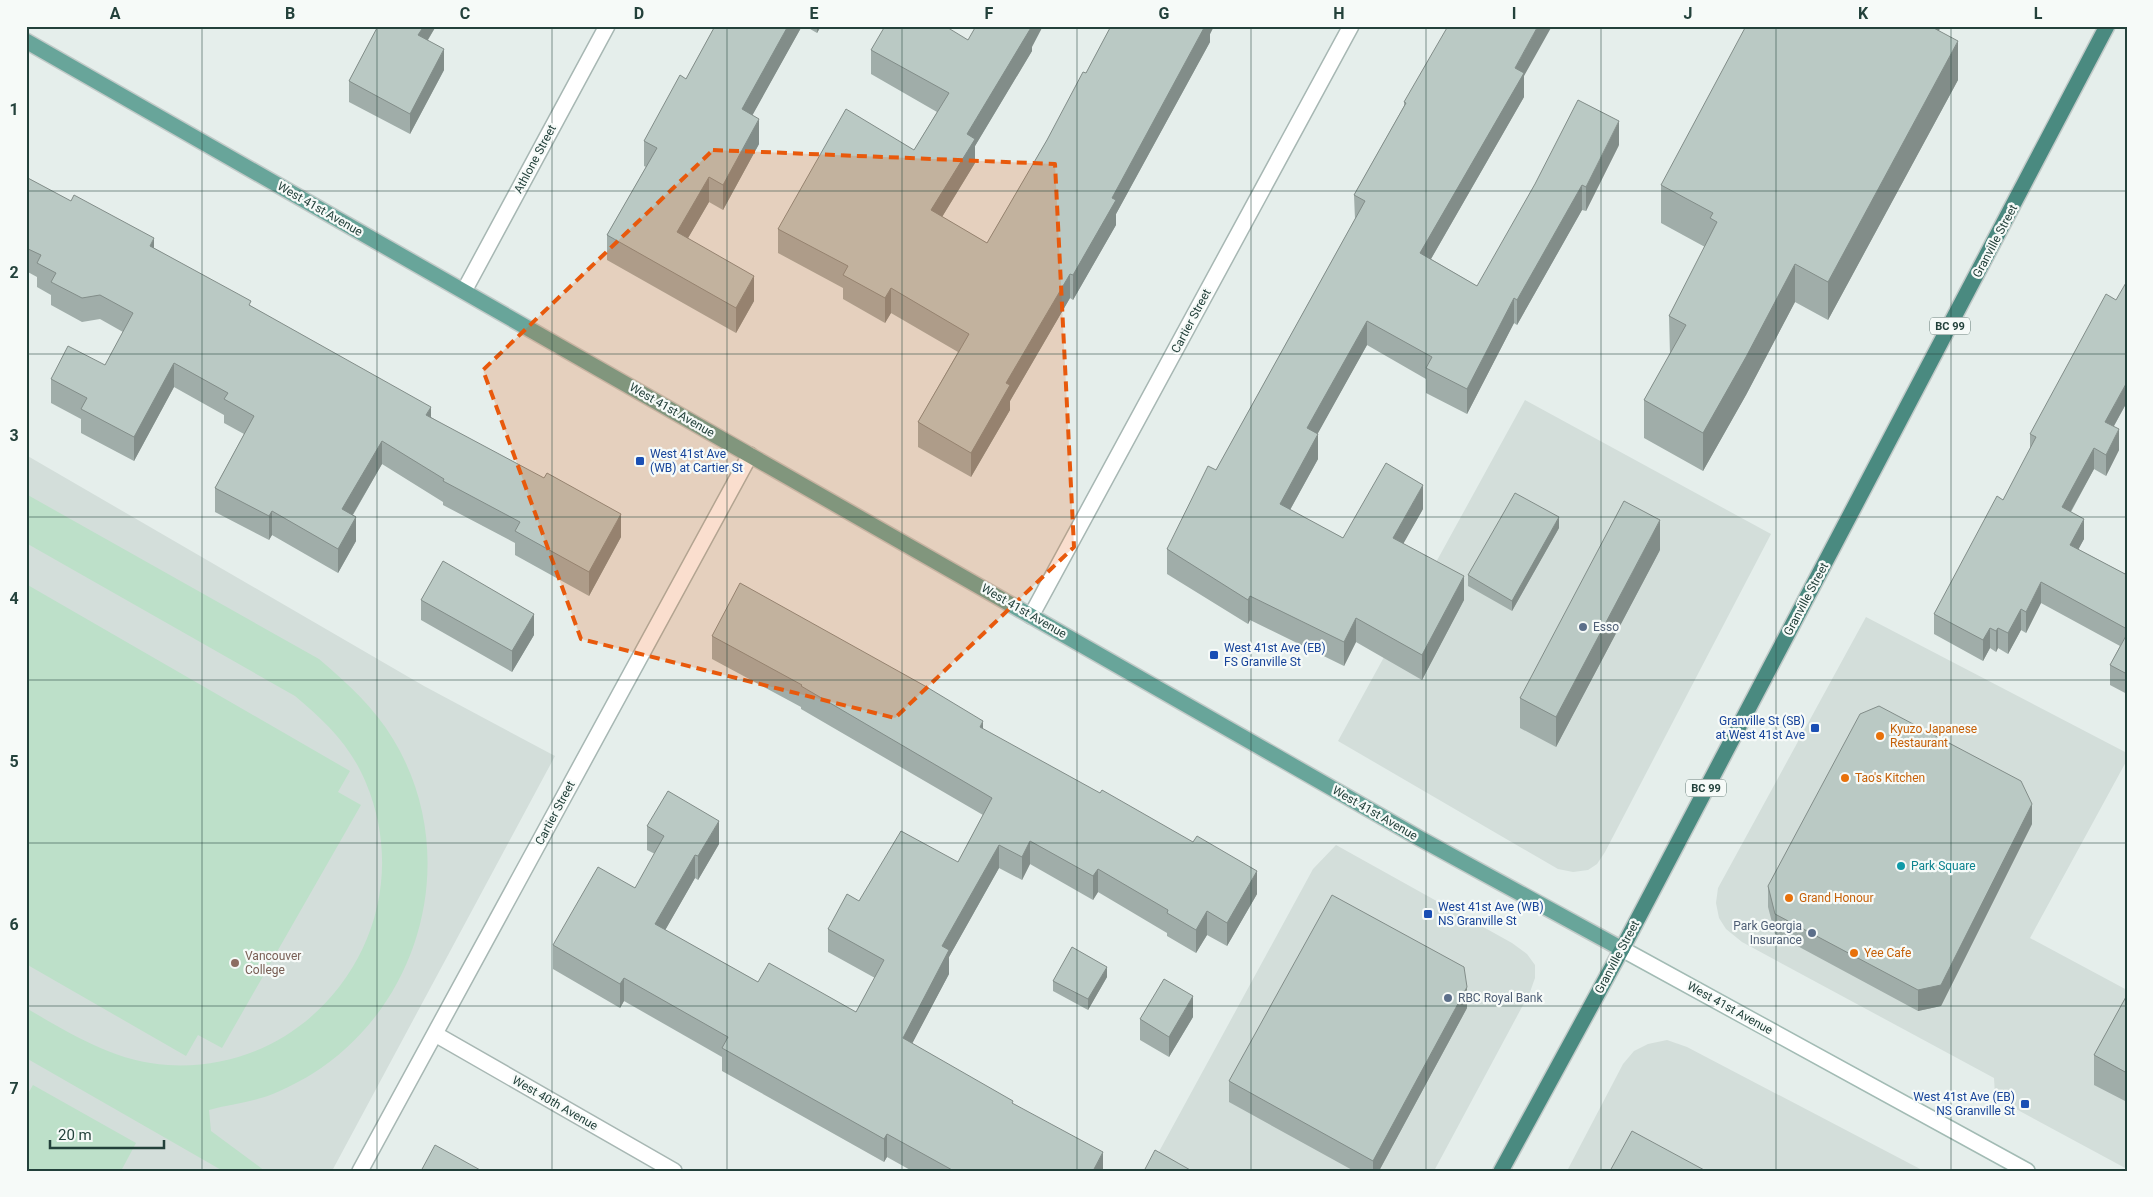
<svg xmlns="http://www.w3.org/2000/svg" width="2153" height="1197" font-family="Roboto,sans-serif">
	<rect width="100%" height="100%" fill="#e5eeeb"/>
	<path fill="#d3deda" d="M1525,400l246,134 -166,318 -8,12 -9,6 -15,2 -15,-3 -220,-128z
		M26,455l398,231 131,70 -223,415h-306z
		M1866,617l261,136v7l-97,178 97,52v179l-126,-68 -6,-6 -1,-17 -252,-136 -16,-13 -7,-11 -3,-15 2,-15z
		M1336,845l176,98 15,11 8,11v13l-5,14 -96,179h-258l-21,-12 158,-290z
		M1667,1040l20,7 237,124h-357l56,-107 11,-13 14,-7z"/>
	<path fill="#bde0c9" d="M26,494l293,165c28,24 55,48 74,80 69,113 31,265 -81,335 -13,8 -36,20 -51,24 -17,5 -35,7 -52,12l2,21 54,40h-42l-197,-113v-50c45,26 89,54 142,57 150,9 256,-144 198,-282 -15,-37 -41,-62 -71,-87l-269,-153z
		M26,584l324,187 -12,21 23,13 -139,243 -24,-13 -12,21 -160,-92z
		M33,1085l103,58 -15,28h-95v-74z"/>
	<g fill="none" stroke-linecap="round" stroke-linejoin="round">
		<g stroke="#a7b7b3" stroke-width="18">
			<path id="minor" d="M464,291l143,-265
				M1031,616l320,-590
				M435,1034l239,137
				M360,1171l390,-716"/>
		</g>
		<g stroke="#a2bbb4" stroke-width="18">
			<path id="secondary" d="M1622,949l405,222"/>
		</g>
		<g stroke="#c1cac8" stroke-width="18">
			<path id="primary" d="M26,41l1393,797 203,111"/>
		</g>
		<g stroke="#c1cac8" stroke-width="18">
			<path id="trunk" d="M1501,1171l121,-222 485,-923"/>
		</g>
		<use href="#minor" stroke="#fff" stroke-width="15"/>
		<use href="#secondary" stroke="#fff" stroke-width="15"/>
		<use href="#primary" stroke="#68a59a" stroke-width="15"/>
		<use href="#trunk" stroke="#4a8a80" stroke-width="15"/>
	</g>
	<path fill="#a0ada9" d="M378,26h58l-8,14 16,30 -34,64 -61,-32v-21z
		M715,26h87l-50,89 7,29 -36,66 -14,-8 -21,36 66,63 -18,32 -129,-73v-25l39,-68 -2,-1v-25l42,-62z
		M805,26h16l-4,7z
		M1111,26h103l-4,8v8l-94,172v11l-43,75 -3,-2 -60,103v9l-39,67 -53,-30v-25l40,-70 -67,-39 -6,10 -42,-24v-11l-65,-35v-24l136,-79 23,-38 -66,-38v-24l97,-10 64,7v4l-57,95v17l-33,54 45,26 99,-170z
		M1941,26l-2,5 19,49 -130,240 -33,-18 -49,93 -43,76 -59,-33v-38l26,-45 -1,-39 36,-69 -44,-24v-38z
		M1524,76v21l-93,162 46,27 142,-141 -33,66 -4,-1 -65,115 -3,-2 -47,91 -41,-21v-14l-59,-34 -50,89 1,25 -28,51 53,28 80,-29 -20,34 61,57 -42,80 -66,-38 -12,24 -94,-46 -2,4 -81,-50v-25l49,-79 139,-251 -1,-24 50,-89v-4z
		M26,177l128,71 97,58 180,111 190,120 -32,59 -74,-41v-12l-72,-38v-3l-61,-38 -29,51 3,26 -18,32 -66,-38 -3,5 -54,-28v-24l29,-54 -20,-11v-8l-50,-28 -40,74 -53,-28v-14l-30,-16v-24l54,-14 18,-33 -23,-13 -18,3 -31,-17v-10l-14,-8v-10l-11,-6z
		M2127,402l-13,24 5,24 -13,26 -12,-7 -23,43 13,27 -6,10 49,26v119l-17,-9v-20l10,-19 -79,-43 -15,30 -5,-3 -13,24 -10,-6 -2,4 -6,-4 -7,13 -49,-27v-20l69,-114 27,-50v-16z
		M1559,528l-47,83 -44,-25v-11z
		M1660,550l-104,197 -36,-19v-30z
		M421,600l113,35 -22,37 -91,-52z
		M712,636l271,93 274,165 -30,52 -20,-11 -11,18 -29,-17v-3l-69,-41 -5,8 -63,-36 -8,16 -23,-12 -50,89v17l-37,69 101,61 90,67h-191l-25,-14 -3,5 -162,-91v-14l-98,-56 -4,7 -67,-39v-24l82,-57 20,-34 -8,-4v-24l72,18 -21,36 -3,-2 -30,52 93,52 98,30 19,-34 -47,-26v-23l31,-28 99,-39 25,-47 -182,-106v-2l-89,-48z
		M2032,824l-91,182 -23,5 -143,-77 -7,-27v-21z
		M1107,977l-19,33 -35,-19v-10z
		M2127,995v107l-33,-17v-30z
		M1467,1008l-88,163h-25l-125,-69v-21z
		M1193,1017l-24,40 -29,-17v-21z"/>
	<path fill="#828d89" d="M424,26h12l-18,30v-21z
		M788,26h14l-60,108v-25z
		M817,26h4l-4,7z
		M1031,26h12l-11,21v4l-57,95v17l-44,72v-25l36,-76z
		M1205,26h9l-4,8v8l-94,172v11l-43,75v-25l39,-77z
		M1538,26h14l-28,50v21l-104,181v-25l95,-185z
		M1923,26h18l-18,34z
		M1958,41v39l-130,240v-38z
		M444,49v21l-34,64v-20z
		M759,119v25l-36,66v-25z
		M1619,121v24l-33,66v-24z
		M709,177v25l-32,55v-25z
		M1582,185v25l-65,115v-25z
		M154,238v24l-4,-16z
		M1795,264v38l-49,93 -43,76v-38z
		M1070,274v24l-60,103v9l-39,67v-24l35,-70z
		M754,276v25l-18,32v-25z
		M891,288v25l-6,10v-25z
		M1514,298v25l-47,91v-25z
		M1367,321v24l-60,108v-25z
		M174,363v24l-40,74v-24z
		M2127,382v20l-22,40v-20z
		M431,407v23l-5,-15z
		M2119,429v21l-13,26v-21z
		M1318,434v25l-38,69v-24z
		M382,441v23l-40,69v-24z
		M2094,448v21l-32,58v-20z
		M1423,485v24l-30,53v-24z
		M272,511v24l-3,5v-24z
		M621,514v23l-32,59v-24z
		M356,517v24l-18,32v-24z
		M1559,517v11l-47,83v-10z
		M2084,519v20l-14,26v-20z
		M1660,520v30l-104,197v-30z
		M1464,576v24l-42,80v-25z
		M2041,582v21l-15,30v-21z
		M1250,596v24l-2,4v-24z
		M2021,609v21l-13,24v-21z
		M534,614v21l-22,37v-21z
		M1356,618v24l-12,24v-24z
		M1990,628v20l-7,13v-21z
		M1998,628v20l-2,4v-21z
		M983,721v23l-3,-17z
		M2032,804v20l-91,182 -23,5v-21z
		M719,821v23l-21,36v-24z
		M1030,841v23l-8,16v-23z
		M999,845v23l-50,89v17l-46,87v-23l39,-92z
		M695,855v23l-40,70v-24z
		M1098,869v23l-5,8v-24z
		M1257,871v23l-30,52v-23z
		M1207,911v24l-11,18v-23z
		M1107,967v10l-19,33v-11z
		M624,978v23l-4,7v-24z
		M1467,987v21l-88,163h-6v-10z
		M1193,996v21l-24,40v-20z
		M887,1134v23l-3,5v-23z
		M1103,1152v19h-10z"/>
	<path fill="#bac9c4" stroke="#828d89" d="M378,26h46l-6,9 26,14 -34,65 -61,-33z
		M715,26h73l-46,83 17,10 -36,66 -14,-8 -32,55 77,44 -18,32 -129,-73 50,-87 -13,-7 36,-66 6,4z
		M885,26h60l23,14 8,-14h56l-65,108 8,5 -44,71 56,33 60,-103 36,-68 3,1 25,-47h94l-93,172 4,2 -43,75 -3,-1 -64,109 4,2 -39,68 -53,-31 51,-88 -78,-46 -6,10 -42,-23 5,-9 -70,-37 68,-120 68,41 35,-57 -78,-43z
		M1448,26h90l-23,42 9,5 -104,180 57,33 58,-102 43,-84 41,21 -33,66 -4,-2 -65,115 -3,-2 -47,91 -41,-21 6,-11 -65,-36 -60,107 11,6 -38,70 63,34 43,-75 37,22 -30,53 71,38 -42,79 -66,-37 -12,24 -94,-46 -2,4 -81,-51 41,-83 8,4 149,-269 -11,-6 52,-92 -2,-1z
		M1746,26h184l28,15 -130,241 -33,-18 -49,93 -43,76 -59,-33 42,-75 -17,-9 48,-94 -7,-4 3,-5 -52,-28z
		M26,177l45,24 3,-6 80,43 -4,8 101,55 -2,4 182,102 -5,8 118,63 3,-5 74,41 -32,58 -74,-41 5,-9 -77,-41 1,-2 -62,-38 -40,68 14,8 -18,32 -66,-38 -3,5 -54,-28 39,-72 -30,-17 4,-6 -54,-30 -40,74 -53,-28 6,-11 -36,-19 17,-33 37,19 28,-52 -33,-18 -18,3 -31,-16 5,-9 -19,-10 4,-8 -15,-7z
		M2127,281v101l-22,40 14,7 -13,26 -12,-7 -32,59 22,12 -14,26 57,30v54l-86,-47 -15,30 -5,-3 -13,24 -10,-5 -2,3 -6,-3 -7,12 -49,-26 63,-118 6,4 33,-63 -6,-3 76,-140 10,6z
		M1515,493l44,24 -47,84 -44,-26z
		M1624,501l36,19 -104,197 -36,-19z
		M443,561l91,53 -22,37 -91,-51z
		M740,583l185,103 58,35 -3,6 120,66 2,-3 91,52 4,-6 60,35 -30,52 -20,-12 -11,19 -29,-17 1,-3 -70,-41 -5,7 -63,-35 -8,16 -23,-12 -57,101 7,4 -46,88 110,63 -1,2 91,49 -10,19h-139l-67,-37 -3,5 -162,-91 6,-11 -104,-59 -4,6 -67,-39 45,-78 37,21 29,-52 -17,-10 21,-35 51,30 -21,35 -3,-1 -40,69 103,58 11,-19 87,49 28,-52 -56,-31 19,-35 12,7 42,-70 57,31 34,-64 -191,-112 1,-1 -90,-49z
		M2127,634v40l-17,-9z
		M1879,706l142,75 11,23 -91,181 -23,5 -143,-76 -7,-28 92,-172z
		M1332,895l132,72 3,20 -94,174 -144,-80z
		M1072,947l35,20 -19,32 -35,-18z
		M1164,979l29,17 -24,41 -29,-18z
		M2127,995v78l-33,-18z
		M1632,1131l74,40h-96z
		M435,1145l47,26h-61z
		M1155,1150l37,21h-48z"/>
	<path fill="#e8590c" fill-opacity="0.2" stroke="#e8590c" stroke-width="4" stroke-dasharray="10 6" stroke-linejoin="round" d="M713,150l342,14 19,383 -179,171 -314,-79 -98,-269z"/>
	<path fill="none" stroke="#23413b" stroke-width="1" stroke-opacity="0.55" d="M202,26v1145M377,26v1145M552,26v1145M727,26v1145M902,26v1145M1077,26v1145M1251,26v1145M1426,26v1145M1601,26v1145M1776,26v1145M1951,26v1145M26,191h2101M26,354h2101M26,517h2101M26,680h2101M26,843h2101M26,1006h2101"/>
	<g fill="#1a4fb4" stroke="#f6faf8" stroke-width="2">
		<rect x="635" y="456" width="10" height="10" rx="2.5"/>
		<rect x="1209" y="650" width="10" height="10" rx="2.5"/>
		<rect x="1810" y="723" width="10" height="10" rx="2.5"/>
		<rect x="1423" y="909" width="10" height="10" rx="2.5"/>
		<rect x="2020" y="1099" width="10" height="10" rx="2.5"/>
	</g>
	<g fill="#5c6f8a" stroke="#f6faf8" stroke-width="2">
		<circle cx="1583" cy="627" r="5"/>
		<circle cx="1812" cy="933" r="5"/>
		<circle cx="1448" cy="998" r="5"/>
	</g>
	<g fill="#e8710a" stroke="#f6faf8" stroke-width="2">
		<circle cx="1880" cy="736" r="5"/>
		<circle cx="1845" cy="778" r="5"/>
		<circle cx="1789" cy="898" r="5"/>
		<circle cx="1854" cy="953" r="5"/>
	</g>
	<circle fill="#0f9aa8" stroke="#f6faf8" stroke-width="2" cx="1901" cy="866" r="5"/>
	<circle fill="#8d6e63" stroke="#f6faf8" stroke-width="2" cx="235" cy="963" r="5"/>
	<g text-anchor="middle" stroke-width="4.5" stroke-linejoin="round" paint-order="stroke">
		<g fill="#f6faf8" stroke="#627874" stroke-width="1">
			<rect x="1930" y="317.5" width="40" height="17" rx="4"/>
			<rect x="1686" y="779.5" width="40" height="17" rx="4"/>
		</g>
		<g font-size="11" font-weight="bold" fill="#23413b">
			<text x="1950" y="330">BC 99</text>
			<text x="1706" y="792">BC 99</text>
		</g>
		<g font-size="12" fill="#23413b" stroke="#f6faf8">
			<text transform="translate(535 159) rotate(-62)" y="4">Athlone Street</text>
			<text transform="translate(320 209) rotate(30)" y="4">West 41st Avenue</text>
			<text transform="translate(1995 241) rotate(-62)" y="4">Granville Street</text>
			<text transform="translate(1191 321) rotate(-62)" y="4">Cartier Street</text>
			<text transform="translate(672 410) rotate(30)" y="4">West 41st Avenue</text>
			<text transform="translate(1806 599) rotate(-62)" y="4">Granville Street</text>
			<text transform="translate(1024 611) rotate(30)" y="4">West 41st Avenue</text>
			<text transform="translate(555 813) rotate(-62)" y="4">Cartier Street</text>
			<text transform="translate(1375 813) rotate(30)" y="4">West 41st Avenue</text>
			<text transform="translate(1617 957) rotate(-62)" y="4">Granville Street</text>
			<text transform="translate(1730 1008) rotate(29)" y="4">West 41st Avenue</text>
			<text transform="translate(555 1103) rotate(30)" y="4">West 40th Avenue</text>
		</g>
		<g font-size="12" fill="#164399" stroke="#f6faf8" text-anchor="start">
			<text x="650" y="458">West 41st Ave<tspan x="650" dy="14">(WB) at Cartier St</tspan></text>
			<text x="1224" y="652">West 41st Ave (EB)<tspan x="1224" dy="14">FS Granville St</tspan></text>
			<text x="1805" y="725" text-anchor="end">Granville St (SB)<tspan x="1805" dy="14">at West 41st Ave</tspan></text>
			<text x="1438" y="911">West 41st Ave (WB)<tspan x="1438" dy="14">NS Granville St</tspan></text>
			<text x="2015" y="1101" text-anchor="end">West 41st Ave (EB)<tspan x="2015" dy="14">NS Granville St</tspan></text>
		</g>
		<g font-size="12" fill="#4e5e75" stroke="#f6faf8" text-anchor="start">
			<text x="1593" y="631">Esso</text>
			<text x="1802" y="930" text-anchor="end">Park Georgia<tspan x="1802" dy="14">Insurance</tspan></text>
			<text x="1458" y="1002">RBC Royal Bank</text>
		</g>
		<g font-size="12" fill="#c56008" stroke="#f6faf8" text-anchor="start">
			<text x="1890" y="733">Kyuzo Japanese<tspan x="1890" dy="14">Restaurant</tspan></text>
			<text x="1855" y="782">Tao's Kitchen</text>
			<text x="1799" y="902">Grand Honour</text>
			<text x="1864" y="957">Yee Cafe</text>
		</g>
		<g font-size="12" fill="#0d838f" stroke="#f6faf8" text-anchor="start">
			<text x="1911" y="870">Park Square</text>
		</g>
		<g font-size="12" fill="#785e54" stroke="#f6faf8" text-anchor="start">
			<text x="245" y="960">Vancouver<tspan x="245" dy="14">College</tspan></text>
		</g>
	</g>
	<rect width="2153" height="1197" fill="none" stroke="#f6faf8" stroke-width="55"/>
	<path d="M50 1140v8h114v-8" fill="none" stroke="#23413b" stroke-width="2.5"/>
	<text x="58" y="1140" font-size="15" fill="#23413b" stroke="#f6faf8" stroke-width="4" paint-order="stroke">20 m</text>
	<rect x="28" y="28" width="2098" height="1142" fill="none" stroke="#23413b" stroke-width="2"/>
	<g font-size="16" text-anchor="middle" font-weight="bold" fill="#23413b">
		<text x="115" y="19">A</text>
		<text x="290" y="19">B</text>
		<text x="465" y="19">C</text>
		<text x="639" y="19">D</text>
		<text x="814" y="19">E</text>
		<text x="989" y="19">F</text>
		<text x="1164" y="19">G</text>
		<text x="1339" y="19">H</text>
		<text x="1514" y="19">I</text>
		<text x="1688" y="19">J</text>
		<text x="1863" y="19">K</text>
		<text x="2038" y="19">L</text>
		<text x="14" y="115">1</text>
		<text x="14" y="278">2</text>
		<text x="14" y="441">3</text>
		<text x="14" y="604">4</text>
		<text x="14" y="767">5</text>
		<text x="14" y="930">6</text>
		<text x="14" y="1094">7</text>
	</g>
</svg>
